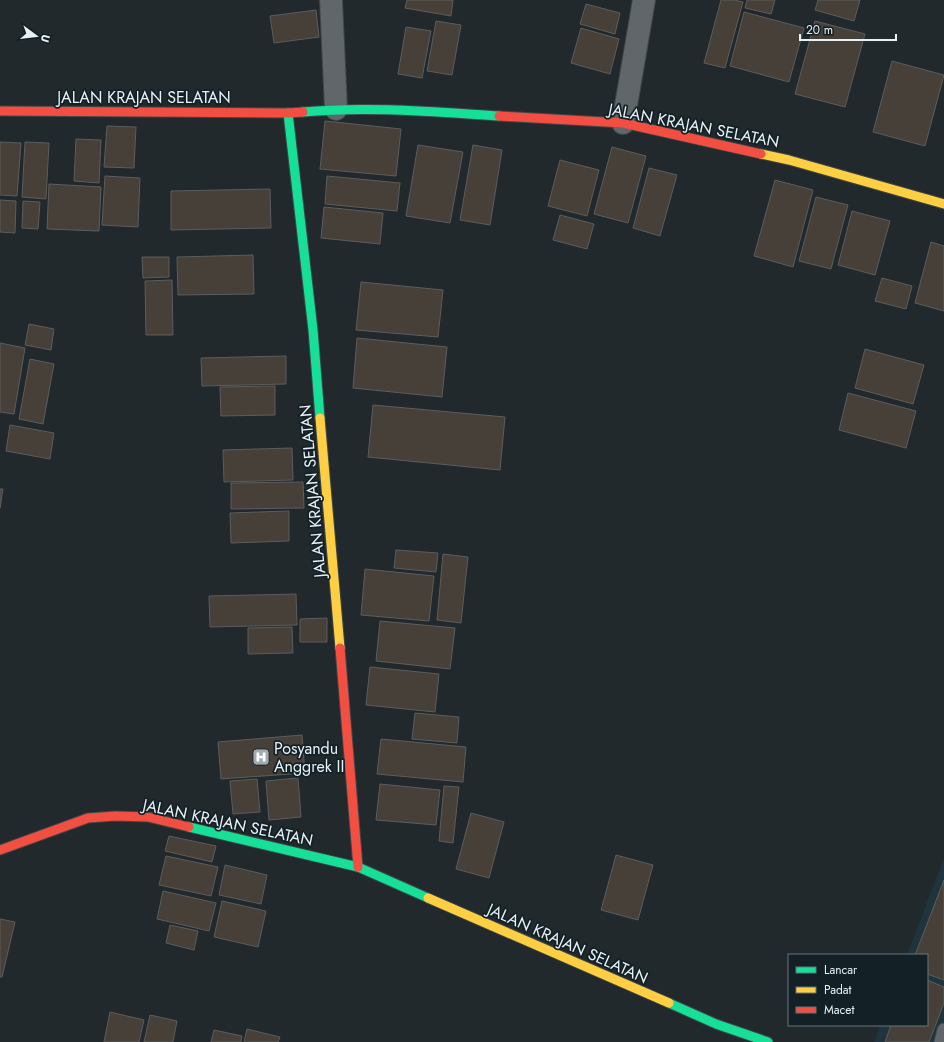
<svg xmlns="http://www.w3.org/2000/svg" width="944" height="1042" font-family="Jost,sans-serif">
	<rect width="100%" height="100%" fill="#21292c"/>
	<path fill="#1f343c" d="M944,858v184h-70l6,-17h47v-70h-20z"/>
	<path fill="#464039" stroke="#5c5d5d" d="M407,0h46l-2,16 -46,-8z
		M721,0h13l9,2 -18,66 -21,-5z
		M747,0h28l-4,14 -26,-6z
		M818,0h42l-6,21 -39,-11z
		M586,4l34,9 -5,21 -35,-10z
		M316,10l3,27 -45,6 -4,-27z
		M744,12l60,16 -15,54 -59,-16z
		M436,21l25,4 -9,50 -25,-4z
		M815,21l50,13 -20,73 -50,-13z
		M406,27l25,4 -9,47 -24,-4z
		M581,28l38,11 -9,35 -39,-11z
		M892,61l52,14 -19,71 -52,-14z
		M325,121l76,8 -5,47 -76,-7z
		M107,126l29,1 -2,41 -30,-1z
		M76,139l25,1 -2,43 -25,-2z
		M0,142l21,1 -4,53 -17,-1z
		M25,142l24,1 -3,56 -24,-2z
		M418,145l45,7 -13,71 -44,-7z
		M473,145l29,5 -12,75 -30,-5z
		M612,147l34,9 -18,67 -34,-9z
		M560,160l39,10 -12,46 -39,-10z
		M649,168l28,7 -17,61 -27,-8z
		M105,176l35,2 -2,49 -36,-2z
		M327,176l73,7 -3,28 -72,-7z
		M775,180l38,10 -20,77 -39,-11z
		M49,184l52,3 -2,44 -52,-2z
		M270,189l1,39 -100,2v-39z
		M816,197l32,8 -17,64 -32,-8z
		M0,200l16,1 -1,32 -15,-1z
		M23,201l17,1 -2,27 -16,-1z
		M324,207l59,6 -3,31 -59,-6z
		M852,211l38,10 -15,54 -37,-10z
		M560,215l34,9 -7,25 -34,-9z
		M931,242l13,4v65l-29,-8z
		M253,255l1,39 -76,1 -1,-38z
		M142,257h27v20l-26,1z
		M882,278l30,8 -6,23 -31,-8z
		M172,280l1,55h-27l-1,-54z
		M361,282l82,8 -5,47 -82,-7z
		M29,324l25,5 -3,21 -26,-5z
		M357,338l90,9 -5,50 -89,-9z
		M0,343l25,5 -11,66 -14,-2z
		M865,349l59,16 -11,39 -58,-16z
		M286,356v28l-84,2 -1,-28z
		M30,359l24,5 -11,60 -24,-5z
		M275,386v29l-54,1 -1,-29z
		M848,393l68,18 -10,37 -67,-18z
		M373,405l132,12 -5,53 -132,-13z
		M10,425l44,8 -4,26 -44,-8z
		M292,448l1,32 -69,2 -1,-32z
		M303,482l1,26 -73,1v-26z
		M0,489h3l-3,19z
		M289,511v30l-58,2 -1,-30z
		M396,550l42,3 -2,19 -42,-4z
		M443,554l25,3 -7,66 -24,-3z
		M365,569l69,7 -5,45 -68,-6z
		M296,594l1,31 -87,2 -1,-31z
		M327,618v24h-27v-23z
		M380,621l75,7 -5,41 -74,-8z
		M292,627l1,26 -45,1v-26z
		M370,667l69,7 -4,38 -69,-7z
		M415,713l44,4 -2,26 -45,-4z
		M302,735l3,38 -84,6 -3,-37z
		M381,739l85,8 -3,35 -86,-8z
		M298,778l3,39 -32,3 -3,-39z
		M257,779l3,33 -27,2 -3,-33z
		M380,784l60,6 -4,35 -60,-5z
		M444,786l15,1 -6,56 -14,-2z
		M471,813l33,9 -15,56 -33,-9z
		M169,836l47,10 -4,16 -47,-11z
		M616,855l37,10 -15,55 -37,-10z
		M166,856l52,11 -7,29 -52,-11z
		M225,865l42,10 -6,29 -42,-9z
		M944,880v100l-17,-6v-19h-12z
		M163,891l53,12 -7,28 -52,-12z
		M222,901l44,10 -8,36 -44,-10z
		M0,919l15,3 -13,55h-2z
		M170,925l28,6 -4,19 -28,-7z
		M927,980l17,7v16l-15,39h-44l6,-17h36z
		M110,1012l34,8 -5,22h-35z
		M150,1015l27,6 -4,21h-29z
		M247,1029l33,8 -2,5h-34z
		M214,1030l28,6 -1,6h-30z"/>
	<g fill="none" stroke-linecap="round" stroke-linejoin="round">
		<g stroke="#3f4749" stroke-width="15">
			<path id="lane" d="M941,1042l3,-12"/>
		</g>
		<g stroke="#3f4749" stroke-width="24">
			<path id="street" d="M331,0l5,109
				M623,123l21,-123"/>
		</g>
		<g stroke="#3f4749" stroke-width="11">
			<path id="fast" d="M303,112c65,-6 131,0 196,4
				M288,113l25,217 7,88
				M189,827l169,40 70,31
				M669,1003l47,21 52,18"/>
		</g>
		<g stroke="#3f4749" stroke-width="11">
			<path id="slow" d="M761,154l28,6 155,44
				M320,418l20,230
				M428,898l241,105"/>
		</g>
		<g stroke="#3f4749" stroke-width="11">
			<path id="jam" d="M0,111l288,2 15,-1
				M499,116l124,7 138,31
				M340,648l18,219
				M0,850l88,-32 27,-2 33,1 41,10"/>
		</g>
		<use href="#lane" stroke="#606669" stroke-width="13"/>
		<use href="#street" stroke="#606669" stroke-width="22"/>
		<use href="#fast" stroke="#16e098" stroke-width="9"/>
		<use href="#slow" stroke="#ffcf43" stroke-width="9"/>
		<use href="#jam" stroke="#f24e42" stroke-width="9"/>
	</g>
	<defs>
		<g id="hospital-square" transform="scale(0.9)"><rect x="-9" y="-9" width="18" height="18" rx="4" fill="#a2acaf" stroke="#132127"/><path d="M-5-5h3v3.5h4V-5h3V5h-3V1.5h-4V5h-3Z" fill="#fff"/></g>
	</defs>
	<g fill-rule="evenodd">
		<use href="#hospital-square" x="261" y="757"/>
	</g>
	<g text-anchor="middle" stroke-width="3.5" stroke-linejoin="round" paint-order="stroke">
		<g font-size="16" fill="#e8f2f6" stroke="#132127">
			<text x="144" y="103">JALAN KRAJAN SELATAN</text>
			<text transform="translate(694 125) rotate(11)" y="6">JALAN KRAJAN SELATAN</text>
			<text transform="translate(312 491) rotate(-95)" y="6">JALAN KRAJAN SELATAN</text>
			<text transform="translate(228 822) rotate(12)" y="6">JALAN KRAJAN SELATAN</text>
			<text transform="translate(568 943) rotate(24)" y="6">JALAN KRAJAN SELATAN</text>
		</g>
		<g font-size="16" fill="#e8f2f6" stroke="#132127" text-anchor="start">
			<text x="274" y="754">Posyandu<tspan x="274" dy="18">Anggrek II</tspan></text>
		</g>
	</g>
	<rect x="788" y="954" width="140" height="72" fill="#132127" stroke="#68757a"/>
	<rect x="796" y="967" width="20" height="6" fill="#16e098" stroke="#68757a"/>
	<text x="824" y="974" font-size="12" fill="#e8f2f6">Lancar</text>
	<rect x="796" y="987" width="20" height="6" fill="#ffcf43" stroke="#68757a"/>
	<text x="824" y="994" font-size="12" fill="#e8f2f6">Padat</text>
	<rect x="796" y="1007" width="20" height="6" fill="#f24e42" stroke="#68757a"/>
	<text x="824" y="1014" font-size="12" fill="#e8f2f6">Macet</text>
	<g transform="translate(36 36) rotate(105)" stroke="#132127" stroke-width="3" paint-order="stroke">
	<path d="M0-3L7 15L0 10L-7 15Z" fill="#e8f2f6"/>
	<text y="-6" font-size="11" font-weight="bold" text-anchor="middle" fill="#e8f2f6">U</text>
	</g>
	<path d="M800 34v6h96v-6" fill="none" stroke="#e8f2f6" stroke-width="2"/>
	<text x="806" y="34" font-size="12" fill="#e8f2f6" stroke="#132127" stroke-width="3" paint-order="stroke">20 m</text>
</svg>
